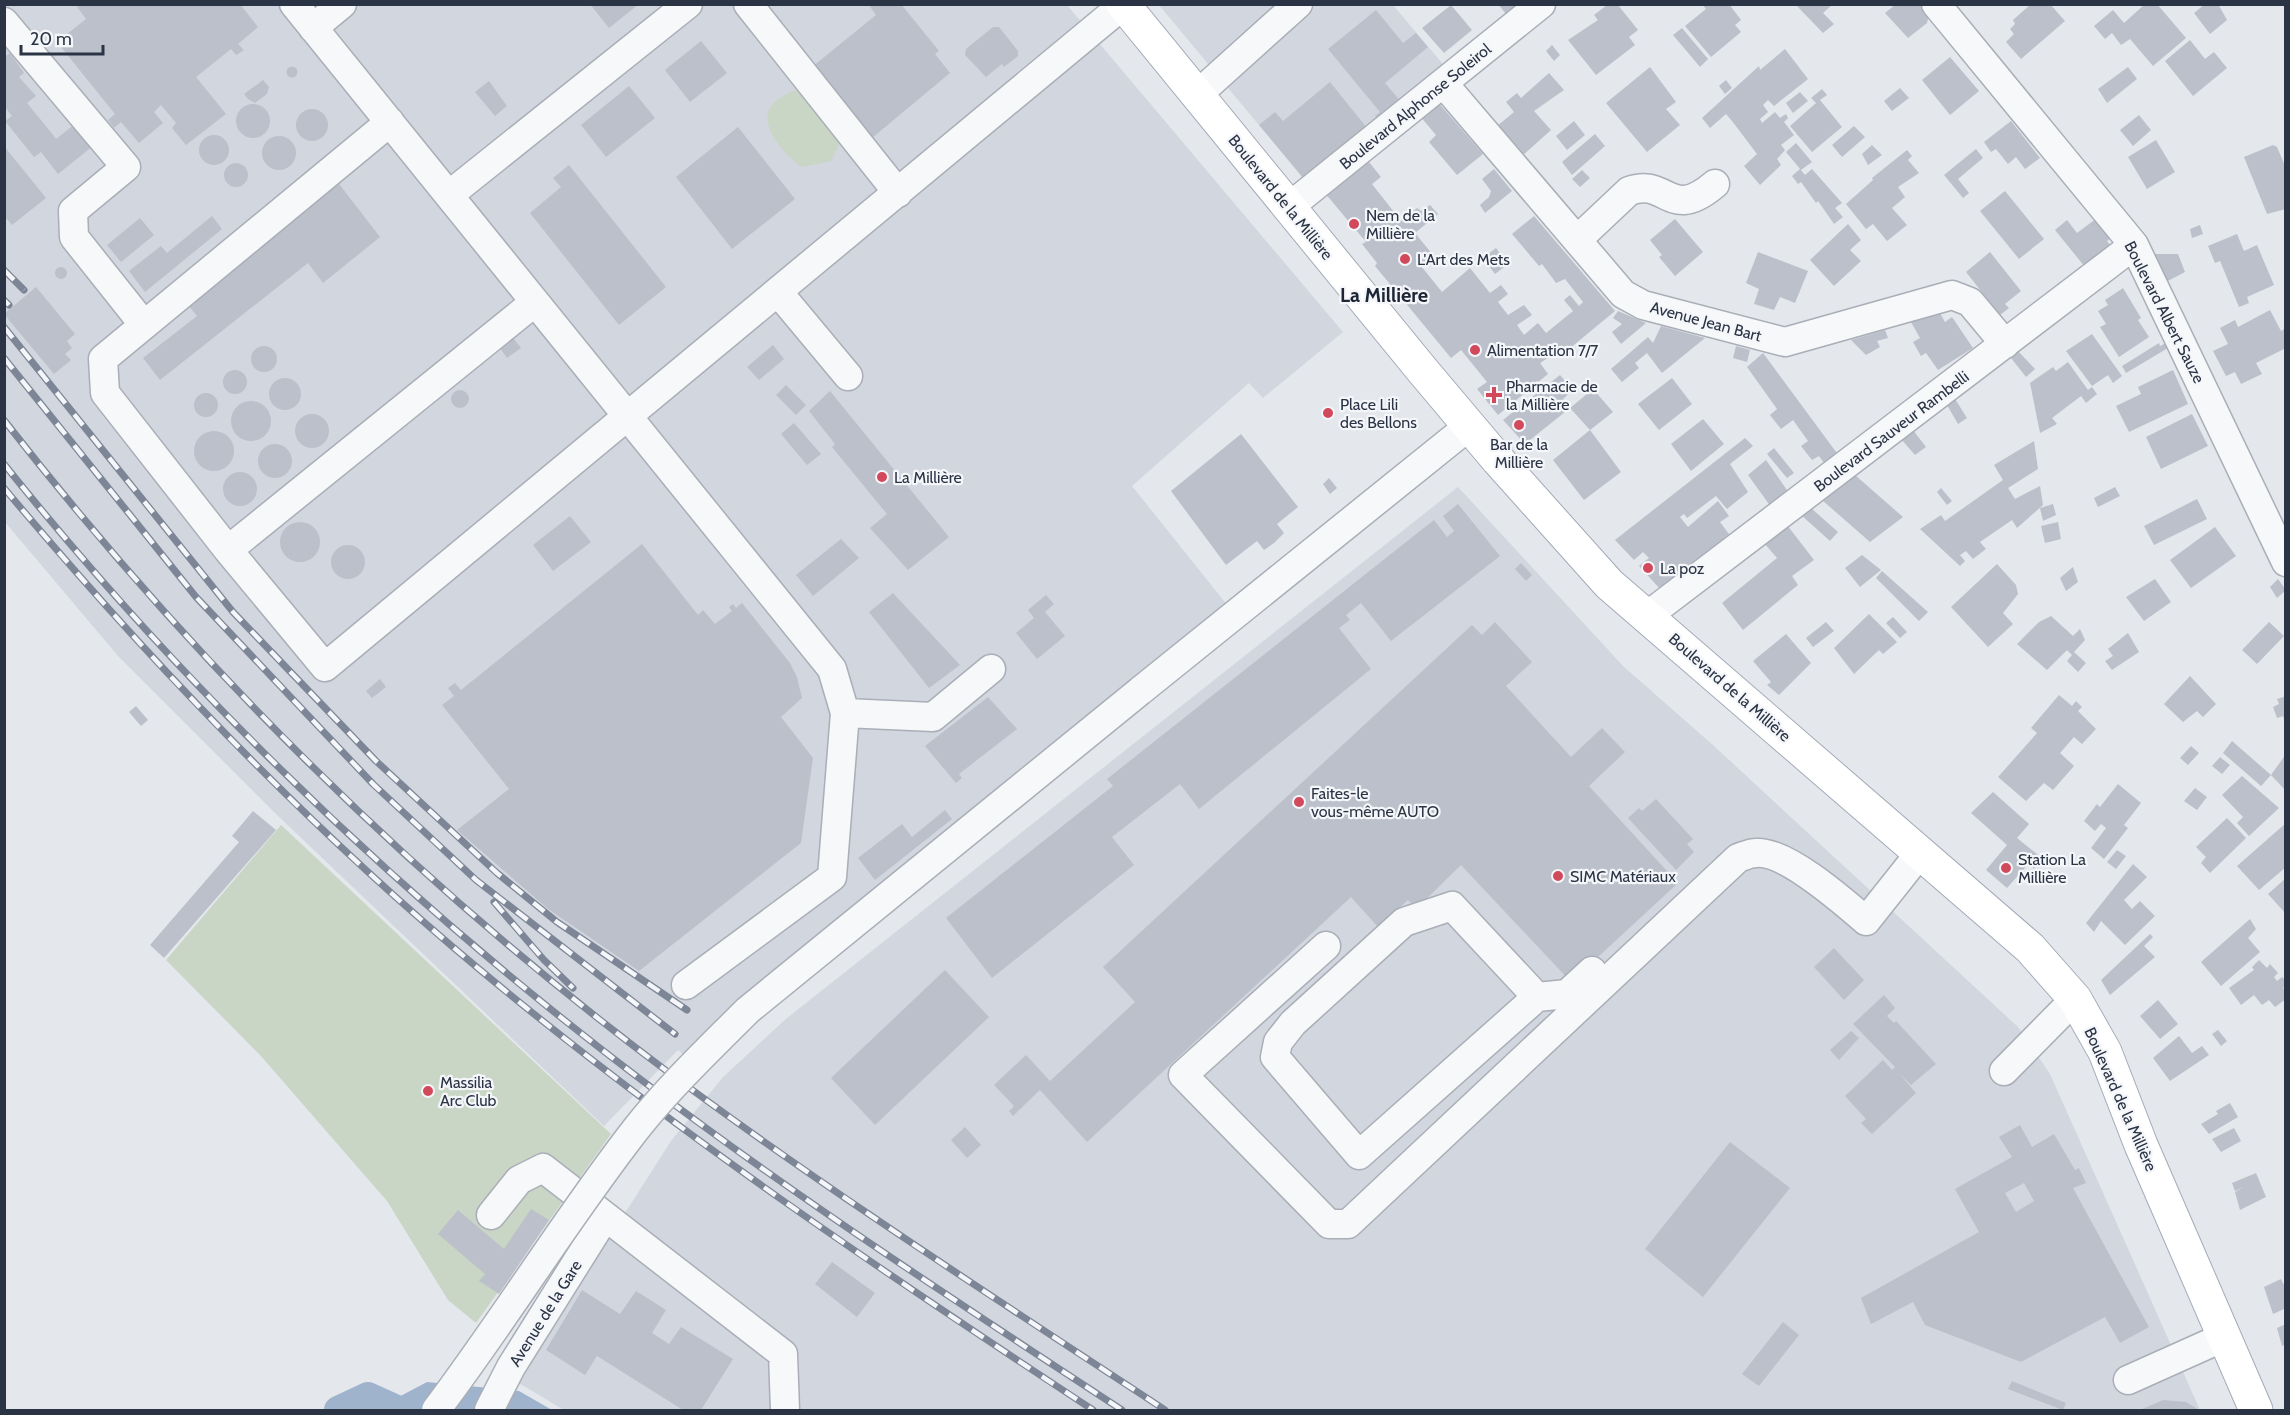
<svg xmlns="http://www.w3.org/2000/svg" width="2290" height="1415" font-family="Cabin,sans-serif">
	<rect width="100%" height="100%" fill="#e4e7ec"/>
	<path fill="#d2d6de" d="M4,5h1063l276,327 -80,66 -14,-15 -117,103 96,120 -543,450 -7,-6 -74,76 -329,-313 -157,-157 -113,-134z
		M1159,5h234l54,64 -139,115z
		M1458,487l165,179 91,80 304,281 32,47 150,336h-1636l-47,-28 154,-241 52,-64 64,-59z"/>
	<path fill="#c9d6c5" d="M798,90l42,52 -9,19 -28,6c-19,-11 -52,-48 -26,-67 7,-4 12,-9 21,-10z
		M281,825l330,309 -135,189 -28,-23 -61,-99 -127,-146 -94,-95z"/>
	<path fill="#9fb4cc" d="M427,1382l92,9 33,19h-178z"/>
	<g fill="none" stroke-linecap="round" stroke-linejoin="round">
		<path stroke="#9fb4cc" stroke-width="28" d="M338,1410l30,-14 31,14"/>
	</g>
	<path fill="#bbc0ca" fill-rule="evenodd" d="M75,4h165l18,23 -20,17 6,6 -8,5 -5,-6 -35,28 30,37 -40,31 -14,-17 4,-5 -15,-18 -7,7 9,11 -24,20 -18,-21 -7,6 -6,-8 7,-6 -58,-72 29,-23z
		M590,4h49l-30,24z
		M868,4h33l38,47 -4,3 15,19 -78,65 -60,-71 64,-52z
		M1498,4h29l-17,15z
		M1702,4h27l12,16 -6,5 6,7 -30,25 -26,-31 21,-17z
		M1795,4h38l-10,9 11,11 -11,9z
		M1896,4h26l7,10 -2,9 -19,15 -23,-25z
		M2031,4h19l15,17 -44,38 -15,-17 8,-8 -4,-5 5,-5 -2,-4z
		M2145,4h12l29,34 -33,28 -23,-27 -9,6 -9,-12 -7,6 -11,-13 19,-16 11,13z
		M2205,4h13l9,16 -17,14 -16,-21z
		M1451,5l21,25 -28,23 -22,-25z
		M1607,5h11l20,25 -9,7 6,8 -39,30 -28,-35 30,-20 -4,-5z
		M1376,10l27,33 13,-10 12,14 -43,36 17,20 -22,19 -5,-6 5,-4 -52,-63z
		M993,27h6l19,24v5l-14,11 -2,-3 -16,13 -21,-22 1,-6z
		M1682,28l26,31 -8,8 -27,-32z
		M2190,40l15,19 9,-7 13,16 -34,28 -28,-35z
		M701,41l26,32 -37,29 -25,-32z
		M1552,45l8,10 -6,6 -8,-10z
		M1785,49l23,30 -34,27 -6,-6 -5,5 5,7 -8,7 2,4 13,-11 5,6 6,-4 2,4 -4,4 10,13 -13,10 4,5 -8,9 4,6 -21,20 -16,-19 13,-12 -25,-33 -6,-7 -16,14 -8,-10 57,-52 1,4z
		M10,53l14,20 -5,4 17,19 -9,7 27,33 2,3 19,-15 18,22 -35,28 -17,-22 -7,5 -29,-36 7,-5 -8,-10v-49z
		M1950,57l29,34 -29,24 -28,-35z
		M286.5 72a5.5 5.5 0 1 1 11 0a5.5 5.5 0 1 1-11 0Z
		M1650,67l26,35 -10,7 14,16 -33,27 -41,-49z
		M2128,67l9,12 -30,24 -9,-14z
		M1549,73l15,17 -30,21 17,19 -29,26 -26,-29 18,-15 -8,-10 11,-9 4,5z
		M263,80l6,7 -2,7 -12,9 -7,-4 -4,-5z
		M1726,80l6,8 -7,6 -6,-8z
		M489,81l18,25 -12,10 -20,-24z
		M1330,82l37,46 -63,51 -45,-54 16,-13 8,9z
		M629,86l26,32 -49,39 -25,-32z
		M1900,88l9,10 -17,13 -8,-10z
		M1822,89l5,6 -7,5 22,27 -30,25 -22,-26 26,-23 -5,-5z
		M1800,92l8,9 -15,12 -7,-10z
		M1436,100l47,54 -26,21 -28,-33 7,-7 -17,-20z
		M236 121a17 17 0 1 1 34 0a17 17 0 1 1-34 0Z
		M296 125a16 16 0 1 1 32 0a16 16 0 1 1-32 0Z
		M2139,115l12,15 -18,16 -13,-16z
		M1574,121l11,14 -18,15 -11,-14z
		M2011,121l29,37 -15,11 -9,-12 -8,7 -12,-15 -5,3 -7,-10z
		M1854,126l11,11 -23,20 -10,-12z
		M738,127l57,72 -63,50 -56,-72z
		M1595,134l10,12 -33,29 -10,-13z
		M199 150a15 15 0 1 1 30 0a15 15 0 1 1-30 0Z
		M262 153a17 17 0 1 1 34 0a17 17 0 1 1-34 0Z
		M2156,140l19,32 -28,17 -19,-32z
		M1796,143l16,19 -11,8 -15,-18z
		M1872,145l10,10 -14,10 -6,-11z
		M2273,145l4,2 9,21v41l-19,5 -23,-57z
		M4,146l42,52 -34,27 -8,-9z
		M1976,149l7,9 -25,21 11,14 -6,5 -19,-23z
		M1907,150l5,6 -4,4 11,13 -21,14 7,10 -13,11 15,17 -20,16 -14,-17 -7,5 -20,-25 27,-24 -1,-2z
		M1365,157l16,20 -9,7 29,37 16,-13 4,3 9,-6 8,9 -23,19 18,22 -12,11 21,26 28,-24 20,25 11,-8 7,9 -10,8 10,13 16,-10 8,10 -15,10 7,10 14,-12 8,10 27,-22 -9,-11 6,-5 9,11 4,-4 -18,-23 -9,4 -14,-19 -3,2 -27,-32 22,-18 81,95 -52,43 -2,-4 -21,13 8,11 -50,41 -21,-26 10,-7 -26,-32 -10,8 -76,-92 2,-3 -15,-19 4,-2 -42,-50z
		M224 175a12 12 0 1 1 24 0a12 12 0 1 1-24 0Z
		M569,165l97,122 -47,38 -89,-112 31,-26 -8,-9z
		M1494,169l18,22 -27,22 -5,-8 9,-8 2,-6 -9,-12z
		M1800,169l5,6 7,-6 30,34 -7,5 8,9 -9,7 -16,-23 -2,2 -15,-21 -3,2 -6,-8z
		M1582,170l8,8 -10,9 -8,-8z
		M336,180l44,57 -57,46 -15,-20 -148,117 -17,-22 54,-42 -12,-15z
		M2005,191l39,48 -25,20 -39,-48z
		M212,216l10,13 -77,63 -16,-21 32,-25 6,7z
		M140,218l14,17 -33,27 -14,-17z
		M2097,218l14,20 -4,3 4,5 -26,21 -30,-37 12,-10 10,13z
		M1675,219l28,33 -28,24 -16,-19 3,-2 -12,-15z
		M1848,224l13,16 -11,10 11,11 -27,25 -24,-26z
		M2200,225l3,9 -11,4 -2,-9z
		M2237,234l7,17 13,-6 17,40 -27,12 2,6 -10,4 -19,-46 -5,2 -7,-17z
		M1496,248l12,16 -13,10 -12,-16z
		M1758,252l50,19 -13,32 -15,-6 -6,13 -20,-6 5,-15 -13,-6z
		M1990,252l31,39 -16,13 4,4 -9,7 -34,-43z
		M2147,254h31l7,18 -23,12z
		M55 273a6 6 0 1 1 12 0a6 6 0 1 1-12 0Z
		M36,287l39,47 -8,7 5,7 -7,6 6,6 -17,14 -50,-60z
		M2123,288l18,30 -3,2 11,17 -30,20 -19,-30 6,-3 -8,-13 10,-6 -3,-5z
		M2270,310l11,21 5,-3v20l-30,15 6,11 -21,10 -6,-12 -9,4 -13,-25 15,-7 -8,-16 15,-8 3,7z
		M1618,311l28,12 -25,21 -9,-12 10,-8 -9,-6z
		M1940,313l5,9 7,-5 21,31 -35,22 -12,-17 -5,3 -8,-14 7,-4 -9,-16z
		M1661,326l44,12 -43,35 -15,-20 -12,10 4,5 -17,14 -11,-13 37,-32 5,6z
		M1885,330l3,8 -11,3 3,6 -14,8 -15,-15z
		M510,334l11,14 -14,10 -10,-14z
		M2092,334l30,42 -9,7 -5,-8 -16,11 -26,-35z
		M2159,343l1,3 6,-3 7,2 -47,28 -4,-7z
		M773,345l11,14 -25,21 -12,-13z
		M1736,346l14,4 -3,12 -14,-4z
		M251 359a13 13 0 1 1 26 0a13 13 0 1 1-26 0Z
		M2018,351l17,18 -9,8 -15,-19z
		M1763,353l76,103 -13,10 -7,-10 -7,4 -11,-14 7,-5 -15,-21 -12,9 -11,-14 7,-6 -30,-42z
		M2068,362l20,28 4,-3 5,7 -11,9 -5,-7 -29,22 5,6 -17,9 -10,-50 23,-16 3,4z
		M223 382a12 12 0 1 1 24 0a12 12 0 1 1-24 0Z
		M2173,370l15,34 -59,28 -13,-26 25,-12 -3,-7z
		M1560,375l13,15 -10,9 7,9 -45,36 -22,-24z
		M1672,378l20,26 -33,26 -21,-26z
		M269 394a16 16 0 1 1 32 0a16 16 0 1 1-32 0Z
		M786,385l20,20 -10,10 -20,-20z
		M1593,389l20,23 -23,18 -20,-22z
		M451 399a9 9 0 1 1 18 0a9 9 0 1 1-18 0Z
		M830,391l119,146 -41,33 -38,-42 17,-14 -55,-67 3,-3 -26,-33z
		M194 405a12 12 0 1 1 24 0a12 12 0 1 1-24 0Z
		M1955,399l12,19 -9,6 -11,-19z
		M231 421a20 20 0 1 1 40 0a20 20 0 1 1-40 0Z
		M2192,414l16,32 -47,23 -15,-32z
		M295 431a17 17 0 1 1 34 0a17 17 0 1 1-34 0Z
		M1703,419l21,25 -33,27 -20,-27z
		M794,423l27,31 -14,11 -26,-31z
		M1590,430l31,42 -37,28 -31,-40z
		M1913,430l13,17 -11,8 -14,-16z
		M194 451a20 20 0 1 1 40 0a20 20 0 1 1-40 0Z
		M1241,434l57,73 -21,17 7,9 -10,10 -10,7 -7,-9 -31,24 -55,-74z
		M1745,438l8,8 -23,18 18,28 -21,17 -11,-13 -29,22 -3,-4 -4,3 8,10 30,-26 11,15 -9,6 9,12 -12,10 2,2 -58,44 -22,-24 10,-8 -6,-6 -9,8 -19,-20z
		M2034,441l4,28 -30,19 7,11 25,-13 3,19 -26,23 -5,-8 -32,22 6,7 -13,10 -7,-8 -6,4 5,6 -5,5 -40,-37 21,-14 4,6 58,-41 -9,-15z
		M258 461a17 17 0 1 1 34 0a17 17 0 1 1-34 0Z
		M1774,448l20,25 -7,5 -20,-24z
		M1766,460l23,33 -18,14 -23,-32z
		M223 489a17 17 0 1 1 34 0a17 17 0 1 1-34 0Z
		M1855,475l48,42 -33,25 -48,-42z
		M1329,478l8,10 -7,6 -7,-10z
		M2115,487l5,9 -22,11 -4,-9z
		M1941,488l11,13 -5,4 -10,-13z
		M2197,499l10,20 -53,26 -10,-19z
		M1458,504l42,52 -109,85 -30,-38 -15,12 4,5 -11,8 32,41 -172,140 -19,-25 -68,53 22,28 -142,113 -46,-60 167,-132 -6,-7 313,-248 14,-11 13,17 7,-6 -11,-15z
		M2053,504l3,11 -13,6 -3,-13z
		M1811,508l27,24 -8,9 -29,-26z
		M570,516l21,26 -38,29 -20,-26z
		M2058,522l3,17 -16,4 -4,-17z
		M280 542a20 20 0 1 1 40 0a20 20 0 1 1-40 0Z
		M1787,525l27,35 -22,16 6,9 -55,45 -21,-27 55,-45 -13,-15z
		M2215,527l21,29 -45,32 -21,-28z
		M841,539l18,19 -46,38 -17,-21z
		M642,544l56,71 5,-5 12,14 17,-13 -3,-4 4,-3 3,4 6,-5 48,60 7,14 5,21 -21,19 32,41 -12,85 -162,128 -91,-62 -91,-79 52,-41 -67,-84 12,-9 -6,-8 7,-5 6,7z
		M331 562a17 17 0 1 1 34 0a17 17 0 1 1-34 0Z
		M1862,555l19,15 -21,17 -15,-19z
		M1521,563l11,12 -6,6 -11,-12z
		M1997,564l19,21 2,9 -15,19 10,11 -25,23 -37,-40z
		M2073,567l5,15 -12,9 -6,-13z
		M1882,571l46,41 -9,9 -43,-43z
		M2155,579l16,23 -27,19 -18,-24z
		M2278,579l8,11 -9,8 -7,-11z
		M893,593l67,72 -31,23 -60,-76z
		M1046,595l8,9 -9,8 20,24 -28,23 -21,-26 18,-15 -6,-8z
		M1869,614l28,28 -14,12 -4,-4 -25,24 -20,-26z
		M2051,616l22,20 7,-7 5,11 -11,12 12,11 -8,9 -11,-11 5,-6 -5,-5 -20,20 -30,-26 22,-22z
		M1893,617l14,15 -7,6 -14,-15z
		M1495,622l37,40 -26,24 65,71 31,-29 23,24 -36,34 89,97 -107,99 -110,-117 -45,44 -8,-9 -30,27 -27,-30 -264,245 -47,-52 -27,26 -4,-5 5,-5 -20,-21 32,-30 24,26 85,-79 -32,-35 369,-342 10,10z
		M1826,622l8,9 -21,16 -7,-9z
		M2269,622l15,14 -27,28 -15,-14z
		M2128,633l11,19 -27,18 -7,-9 8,-5 -5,-7z
		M1786,634l25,29 -32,32 -12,-10 4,-3 -18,-21z
		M2190,676l26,28 -13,13 -6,-6 -14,11 -19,-18z
		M380,679l6,8 -14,11 -6,-7z
		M2059,695l13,11 4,-5 6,6 -4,4 18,18 -14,15 -8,-7 -14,16 14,13 -21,24 -9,-7 -18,18 -28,-24 39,-44 -6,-5z
		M2286,696v26h-1l-2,-6 -6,2 -4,-11 6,-3 -2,-5z
		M988,697l29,32 -58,45 3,4 -6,5 -31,-37z
		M136,706l12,14 -7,6 -12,-14z
		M2232,741l39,34 -10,11 -38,-33z
		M2191,746l8,7 -11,12 -8,-7z
		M2286,754v37l-15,-16z
		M2220,757l10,8 -8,9 -10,-8z
		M2242,776l37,32 -30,28 -12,-13 6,-6 -21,-22z
		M2118,784l23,19 -17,22 4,3 -24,31 -13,-11 15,-20 -5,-4 -6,7 -11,-10 13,-17 3,3z
		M2195,788l12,9 -10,13 -13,-9z
		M1993,792l36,32 -12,14 26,21 -9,10 -5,-6 -22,25 -21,-18 21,-25 -36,-32z
		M1656,799l37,40 -6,5 7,8 -18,18 -48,-52 11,-10 3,3z
		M945,810l7,9 -77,61 -17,-22 44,-34 10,13z
		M253,811l23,19 -112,128 -14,-13 89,-103 -7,-6z
		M2227,818l19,20 -36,35 -9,-10 5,-6 -10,-10z
		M2286,823v44l-27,23 -22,-24z
		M2117,850l9,6 -10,13 -9,-7z
		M2133,864l14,13 -23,23 8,9 8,-8 15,15 -30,29 -24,-24 -7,11 -8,-9z
		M2286,878v36l-18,-20z
		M2250,919l6,10 -8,9 12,14 -39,34 -20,-24z
		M2150,934l3,3 -9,9 11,11 -45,38 -9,-15z
		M1834,948l30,32 -20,20 -30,-33z
		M2259,960l8,8 3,-4 8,9 -4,4 3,4 5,-4 4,4 -3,8 3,-1v11l-11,8 -6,-7 -7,5 -8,-10 -13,10 -12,-17 25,-18 -2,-3z
		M945,970l44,47 -114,108 -44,-47z
		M1884,995l11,13 -8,8 7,7 2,-2 40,43 -25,21 -12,-12 17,20 -44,41 -11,-11 5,-4 -21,-23 38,-36 9,10 3,-3 -42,-43z
		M2158,1000l20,24 -18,15 -20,-23z
		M2218,1030l9,11 -6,5 -9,-12z
		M1851,1031l8,7 -20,22 -9,-10z
		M2179,1036l13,17 10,-7 7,9 -39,26 -17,-23z
		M2230,1103l8,14 -29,17 -8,-10 17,-10 -2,-3z
		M2020,1125l12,22 22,-13 21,36 4,-2 7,15 -13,5 76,139 -29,16 -15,-26 -84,45 -96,-37 -12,-23 -42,22 -10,-26 118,-66 -24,-43 57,-32 -13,-20zM2024,1183l10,18 -18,11 -11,-19z
		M965,1127l16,18 -14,13 -16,-18z
		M2234,1128l7,13 -20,11 -9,-13z
		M1730,1142l60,46 -87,109 -58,-48z
		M2256,1173l10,24 -26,13 -5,-18 9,-5 -9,4 -3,-8z
		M531,1209l18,11 -50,74 -20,-13 6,-7 -47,-40 20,-24 46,39z
		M832,1262l43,31 -18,24 -42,-33z
		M2281,1279l5,10v19l-13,6 -9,-27z
		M582,1290l38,24 16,-23 30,19 -14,23 17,11 12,-17 52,32 -32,51h-18l-86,-54 -12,19 -39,-25z
		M1783,1322l16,13 -40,51 -17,-12z
		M2286,1324v20l-4,2 -5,-18z
		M2012,1381l54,22 -3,7 -55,-21z
		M2163,1400l23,2 13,8h-59z"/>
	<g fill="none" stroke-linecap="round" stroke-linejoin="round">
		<g stroke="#a9aeb7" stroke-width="31">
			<path id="minor" d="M294,4l538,665 13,44 -13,164 -146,108
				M748,4l150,189
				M1936,4l198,241 152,317
				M4,22l122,145 -53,44 1,26 70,88
				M313,28l29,-24
				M1443,83l180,211 20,11 142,37 167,-47 18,7 35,42
				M1197,95l101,-91
				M390,122l-287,237 2,34 123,157 97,117 798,-662
				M449,195l239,-191
				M1289,207l252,-203
				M1577,240l52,-49c39,-14 40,32 86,-7
				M778,292l70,84
				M228,550l307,-248
				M1647,616l487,-371
				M1140,691l329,-265
				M845,713l88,4 58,-48
				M1326,946l-143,129 146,149h19l390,-366c6,-2 12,-5 18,-5 29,-3 88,49 110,68l54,-68
				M1537,997l-178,158 -84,-98 3,-15 15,-19 111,-101 48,-16 85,91 30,-3 25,-23
				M2004,1071l71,-72
				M491,1215l28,-35 24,-12 240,186 2,56
				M2128,1380l96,-43
				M489,1410l22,-43 94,-150"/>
		</g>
		<g stroke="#a3abb8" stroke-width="35">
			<path id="major" d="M1123,4l300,367 75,89 111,124 421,364 45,51 30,53 36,93 115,265"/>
		</g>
		<use href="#minor" stroke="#f7f8fa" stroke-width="28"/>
		<use href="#major" stroke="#fff" stroke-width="33"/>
		<g stroke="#7d8696" stroke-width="7">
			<path id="rail" d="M4,270l20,20
				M4,300l5,5
				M4,327l229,285 143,149 121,112 60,49 130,88
				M4,358l192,239 177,187 103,96 199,154
				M4,420c191,245 415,466 664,652 161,120 330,228 497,338
				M4,464c161,201 349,386 549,547 180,145 376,273 569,399
				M4,488c145,173 302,337 475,481 194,162 404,303 614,441
				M494,902l50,58 29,28"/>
		</g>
		<use href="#rail" stroke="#f4f6f9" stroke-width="4.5" stroke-dasharray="14" stroke-linecap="butt"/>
		<g stroke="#a9aeb7" stroke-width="31" stroke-linecap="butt">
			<path id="minor-bridge" d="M436,1410c69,-91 129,-190 200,-281 34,-43 74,-81 112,-119l392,-319"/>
		</g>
		<use href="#minor-bridge" stroke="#f7f8fa" stroke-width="28"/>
	</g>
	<g fill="#d1495b" stroke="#f4f6f9" stroke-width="2">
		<circle cx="1354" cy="224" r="6"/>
		<circle cx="1405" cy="259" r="6"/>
		<circle cx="1475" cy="350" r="6"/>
		<path d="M1491 386h6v6h6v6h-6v6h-6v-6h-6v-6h6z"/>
		<circle cx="1328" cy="413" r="6"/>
		<circle cx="1519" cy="425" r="6"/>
		<circle cx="882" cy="477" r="6"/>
		<circle cx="1648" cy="568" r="6"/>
		<circle cx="1299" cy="802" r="6"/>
		<circle cx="2006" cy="868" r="6"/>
		<circle cx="1558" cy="876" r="6"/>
		<circle cx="428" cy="1091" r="6"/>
	</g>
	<g text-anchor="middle" stroke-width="4.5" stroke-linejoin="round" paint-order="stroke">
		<g font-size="16" fill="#2b3445" stroke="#f4f6f9">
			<text transform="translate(1415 106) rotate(-39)" y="6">Boulevard Alphonse Soleirol</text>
			<text transform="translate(1281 197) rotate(51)" y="6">Boulevard de la Millière</text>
			<text transform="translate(2165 312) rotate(63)" y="6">Boulevard Albert Sauze</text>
			<text transform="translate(1706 321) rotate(15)" y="6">Avenue Jean Bart</text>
			<text transform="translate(1891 431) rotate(-37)" y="6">Boulevard Sauveur Rambelli</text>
			<text transform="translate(1730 687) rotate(41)" y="6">Boulevard de la Millière</text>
			<text transform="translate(2121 1099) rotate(66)" y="6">Boulevard de la Millière</text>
			<text transform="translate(545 1313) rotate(-58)" y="6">Avenue de la Gare</text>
		</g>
		<g font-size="16" fill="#2b3445" stroke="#f4f6f9" text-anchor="start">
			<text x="1366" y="221">Nem de la<tspan x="1366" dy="18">Millière</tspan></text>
			<text x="1417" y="265">L'Art des Mets</text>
			<text x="1487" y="356">Alimentation 7/7</text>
			<text x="1506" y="392">Pharmacie de<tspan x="1506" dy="18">la Millière</tspan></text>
			<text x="1340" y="410">Place Lili<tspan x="1340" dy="18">des Bellons</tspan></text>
			<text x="1519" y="450" text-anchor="middle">Bar de la<tspan x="1519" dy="18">Millière</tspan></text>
			<text x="894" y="483">La Millière</text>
			<text x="1660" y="574">La poz</text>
			<text x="1311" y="799">Faites-le<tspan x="1311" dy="18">vous-même AUTO</tspan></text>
			<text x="2018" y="865">Station La<tspan x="2018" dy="18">Millière</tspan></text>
			<text x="1570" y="882">SIMC Matériaux</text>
			<text x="440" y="1088">Massilia<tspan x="440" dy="18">Arc Club</tspan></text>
		</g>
		<g font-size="20" font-weight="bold" fill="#1d2536" stroke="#f4f6f9">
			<text x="1384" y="302">La Millière</text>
		</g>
	</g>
	<rect width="2290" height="1415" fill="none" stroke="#2b3445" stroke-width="12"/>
	<path d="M21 45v9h82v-9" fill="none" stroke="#2b3445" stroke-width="3"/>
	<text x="30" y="45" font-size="18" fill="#2b3445" stroke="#f4f6f9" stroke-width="4.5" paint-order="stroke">20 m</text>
</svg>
